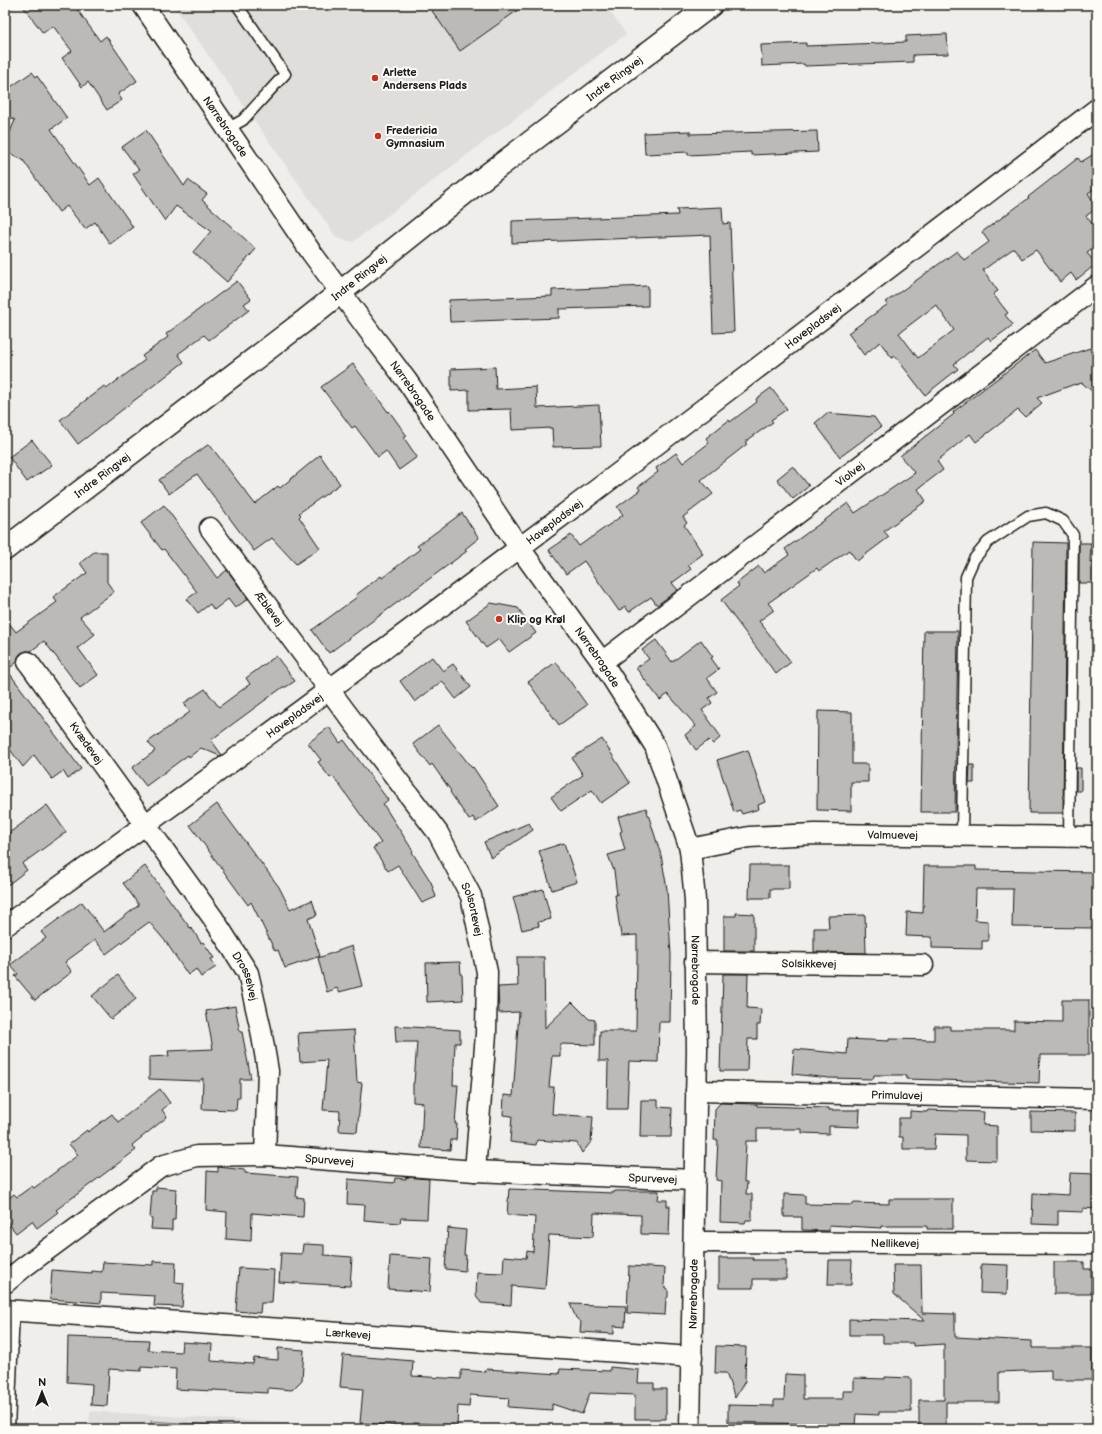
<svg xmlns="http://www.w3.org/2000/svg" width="1102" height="1434" font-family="'Balsamiq Sans',sans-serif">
	<rect width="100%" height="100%" fill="#f0eeea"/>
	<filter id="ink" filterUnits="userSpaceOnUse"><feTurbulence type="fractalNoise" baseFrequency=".025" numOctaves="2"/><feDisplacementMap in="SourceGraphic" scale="8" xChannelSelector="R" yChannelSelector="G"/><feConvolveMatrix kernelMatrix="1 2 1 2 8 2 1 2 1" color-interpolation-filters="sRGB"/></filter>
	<g filter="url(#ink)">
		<path fill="#e0deda" d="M173,5h432l21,29 -273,208 -16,-4z
			M90,1411l293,18h-294z"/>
		<path fill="#d0cfcc" stroke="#767674" d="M151,1421l124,8h-125z"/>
		<path fill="#bbbab6" stroke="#1c1c1c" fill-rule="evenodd" d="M22,5h52l26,36 6,-5 31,45 -19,13 4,6 -15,10 -19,-28 -6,5 -20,-29 10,-7 -19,-25 -10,7z
			M428,5h97l-65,46z
			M947,34l1,20 -35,1v7l-108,4 -1,-2 -42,2 -1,-21 45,-2v3l100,-4v-6z
			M32,72l4,5 1,-1 30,42 -16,11 39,56 9,-7 34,49 -23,17 -15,-22 -10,7 -18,-23 -8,6 -36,-52 -18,-9v-7l10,-24 -10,-5v-24z
			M146,130l38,56 4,-6 19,14 -5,6 54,49 -29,33 -34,-30 18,-21 -35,-25 -11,15 -32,-47 6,-4 -17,-23z
			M690,131v3l127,-3 1,21 -67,3v-3l-63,3v-3l-43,2 -1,-21z
			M1097,152v35l-9,6 9,15 -11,8 11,14v16l-10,7 9,11 -20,16 -5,-7 -11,9 -24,-32 -14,9 -8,-11 -31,22 15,21 -5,3 15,19 -3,2 8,10 -22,16 -3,-4 -34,27 4,5 -33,26 -30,-39 -3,2 -12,-16 -16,13 -16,-22 40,-29 -2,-2 71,-51 7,9 25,-18 -7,-10 47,-34 -1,-1 50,-39 3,4zM936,305l18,25 -36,28 -19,-25z
			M722,207l1,17 7,-1 4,109 -21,1 -3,-98 -198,8v-22l166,-6 -1,-6z
			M237,281l14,18 -7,5 5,6 -40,30 -5,-5 -26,19 6,8 -106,82 -18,-24 44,-34 2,3 39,-29 -3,-4 26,-19 -2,-3z
			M648,286v20l-89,3v9l-109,4 -1,-22 103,-4v-6z
			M1090,348l1,5 6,-2v44l-15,-12 -7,2v-1l-38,14 5,5 -17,14 -7,-7 -42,32 -6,-8 -33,27 6,9 -25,19 8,12 -42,30 5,6 -32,24 -8,-11 -30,21 -2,-3 -49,35 6,7 -15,11 32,41 -15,12 -55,-74 18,-14 -2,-3 22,-17 5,7 25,-18 -4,-6 63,-46 7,10 60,-40 -15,-17 54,-42 -1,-2 82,-62 10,13z
			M353,364l35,48 1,-1 18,25 -3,2 13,19 -18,13 -13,-19 -8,6 -23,-31 -3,2 -31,-41z
			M495,367l1,22 40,-2 1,21 62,-3 2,41 -48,1 -1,-19 -40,2 -1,-21 -42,1v-20l-18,1v-22z
			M771,388l16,21 -16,11 2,2 -28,20 2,2 -46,36 12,14 -30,23 4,6 -3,2 19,29 -15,11 3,4 -19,14 6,7 -21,15 -6,-8 -22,15 -4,-6 -6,5 -35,-50 -18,13 -17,-24 22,-15 8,11 44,-31 -6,-8 23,-17 -2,-3 20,-15 -2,-4 20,-15 7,10 26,-20 -3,-5 23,-18 1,2 27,-20 -1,-3z
			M827,413l47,4 7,10 -41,30 -25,-34z
			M32,440l20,25 -25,17 -18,-25z
			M209,444l46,60 23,-18 2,2 40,-33 20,29 -41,29 2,2 -2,2 21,31 -24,16 -24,-26 -18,13 -57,-77 -28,20 -10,-14z
			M793,466l16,20 -16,13 -16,-20z
			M164,505l53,73 10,-8 21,29 -13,9 -7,-9 -14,11 -4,-6 -12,9 -11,-14 10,-7 -33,-43 -2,1 -21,-27z
			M462,513l17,25 -14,11 2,2 -138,102 -17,-23 45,-33 -1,-2 25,-19 1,2 38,-29 -3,-3z
			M1033,542l33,1 -3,270h-34z
			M1079,543h12l-1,20h7v20h-18z
			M94,552h13v30l7,10 -34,25 15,17 -17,14 20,27 -18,13 -36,-47 -13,10h-5l-5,2 -3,4 -1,5 -10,8 74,99 -13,10 -5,-8 -11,8 -18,-24 -11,12 -18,-24v-125l11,14 41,-30 -4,-5 34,-24 -7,-10z
			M491,603l27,5 18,25 -27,19 -10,-13 -13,9 -20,-27z
			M924,631h34l-3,181h-34z
			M656,640l16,22 29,-22 12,17 -2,1 8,11 -12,9 10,14 -8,6 3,5 -10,7 19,27 -8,7 -4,-4 -13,10 -11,-15 11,-9 -28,-32 -8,6 -24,-32 13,-9 -7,-9z
			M276,656l19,25 -9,6h-3l-72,53 11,15 -2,1 -19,-8 -12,9 -1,-2 -42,31 -14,-18 23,-17 -7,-9 42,-30 -6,-9 21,-14 14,18 31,-23 -4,-6z
			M432,657l11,14 10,-7 18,23 -15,12 -14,-18 -27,21 -15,-21z
			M556,662l31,43 -28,20 -31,-43z
			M818,711l34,1v52h16v18h-17v29l-34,-1z
			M438,725l34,43 1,-1 26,39 -23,16 -3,-5 -4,3 -19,-28 1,-1 -19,-27 -2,2 -17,-22z
			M329,727l11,16 4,-3 44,60 -5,4 30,47 -1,1 19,30 5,15 -14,6 -24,-38 -10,6 -15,-23 8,-5 -48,-67 -3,2 -12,-16 3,-2 -13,-17z
			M602,739l28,44 -29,20 -9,-13 -31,21 -10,-14 32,-22 -11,-17z
			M748,750l17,52 -7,3 1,4 -17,5 -2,-4 -6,2 -17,-52z
			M970,765h4v18h-5z
			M1076,768h5v23h-5z
			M217,804l62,83 11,22 4,-2 1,1 17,-8 5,15 -9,4 12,37 -35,12 -7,-18 -3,1 -24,-49 -3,3 -58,-80z
			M47,805l19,27 -44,32 5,6 -22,17v-51z
			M646,808l15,47 6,34 4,66 -1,67h-11l-1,40 -29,-1 -2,48h-20l1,-48h-9l1,-30h36l1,-75v-21l-16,1 -6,-41h2l-3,-24 -6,-16 17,-5 -5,-18 2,-1 -4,-14z
			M529,823l4,7 -42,28 -7,-16z
			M564,843l13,39 -25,8 -13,-39z
			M750,865h39v24h-19v9h-21z
			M145,866l45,62 1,-1 10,16 2,-1 11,16 -3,1 5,8 -15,10 -5,-8 -8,6 -22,-33 -17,-20 -43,32 -11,-14 -30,22 7,10 -37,28 -20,-24 3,-2 -8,-9 36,-27 -5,-6 41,-30 22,30 35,-27 -16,-22z
			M924,866h52v4l119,2 -1,56 -82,-1 1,-38h-37l-1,31 13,1v20h-6v8l-50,-1v-11l-26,-1 1,-24 16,1z
			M543,889l8,30 -13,3 1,4 -17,4 -9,-33z
			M736,913l18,1v37h-30v-35h12z
			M865,915l1,38 -52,-1v-24h15l-1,-12z
			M352,946l10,40 -23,6 -2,-4 -10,4 -9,-34z
			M517,957h27l1,71 27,-26 17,17 6,1v25l-35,-1v12h-8l-3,31h5l-2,27 41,3 -2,25 -9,11 -5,-10 -40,-3 -1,5 -26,-3 2,-26 -9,-1 1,-20 9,1 6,-84 -20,1 -1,-26 20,-1z
			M460,962l1,13h1l1,25 -36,2 -1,-39z
			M723,974h25l-1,34 14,1 -1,16h-3v14h-9l-1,32h-27z
			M118,975l18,24 -25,20 -19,-23z
			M1062,1000h27v55h-49l-1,28 -133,-4v-4h-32l-1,4 -44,-1 -37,-4 2,-25 53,5 1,-15 41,2v-2l45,1v-14h16v4h64v-9l48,1z
			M235,1006l5,26h2l9,47h-11v19h-3l-1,12 -34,-1 1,-31 -4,3 -50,-2v-22l20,-1 -1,-5 45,-2 -7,-38z
			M395,1026l65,4v13h-5l-2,42h5l-3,39h2l-1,16h-5l-1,10 -29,-2 2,-45 -10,-1v-19h1l3,-41h-21z
			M354,1030l3,52 5,1 -5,49 -18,-1 1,-20 -17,-1 4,-50 -27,2 -2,-29z
			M160,1089l10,14 -8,7 5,7 -35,28 4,5 -80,60 2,2 -21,16 -5,-7 -16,12 -11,-14v-18l9,-7 3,3 15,-11 2,2 44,-33 -9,-11 18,-14 1,2 24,-18 6,8z
			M641,1100h17v7l14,1 -1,29h-31z
			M720,1103l37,1v2l72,2v2h31l-1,17 -30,-1v8l-27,-1v-4h-45v12h-11l-2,41h3l-1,12h6v26h-6l-1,3 -25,-1 1,-41 -5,-1 2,-40h-4l1,-31z
			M928,1110l56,2 -1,13 14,1v35l-31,-1v-25l-31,-1 -1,15h-31v-12h-4v-19h11v-7l17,1z
			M1031,1112l44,1v18l-44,-1z
			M218,1167l27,3v3l53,4 -2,20 8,1 -1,19 -51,-4 -1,28 -25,-2 1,-27 -21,-2 1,-39 11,1z
			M1070,1173l27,1 -1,35 -13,-1v4l-25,-1v14l-26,-1 1,-31 36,2z
			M406,1177l23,2 -2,40 -26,-1 -1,5 -36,-3 1,-15 -18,-1 1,-25 46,4 1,-5 11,1z
			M156,1187l20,2 -1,31h-3v10l-21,-1 1,-10 -2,-1 2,-27h4z
			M509,1189l105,4v-2h45l-1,9h9v6h3l-1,29 -28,-1v-19l-47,-2 -1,24 -44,-2 -4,54 -33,-3 -1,19 -30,-2 -5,-8 1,-23 26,1 1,-17 22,2 1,-7 6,1 2,-35 -28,-2z
			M784,1194l21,1v9l48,1v-2l36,1v-5h64v30h-26v-3h-46v2l-52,-3v6l-27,-1v-13h-18z
			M448,1228l18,2 -2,25h2l-1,16 -20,-2z
			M303,1244l21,1v10l28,2 -2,29 -71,-4 2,-29 21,1z
			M390,1256l42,3 -2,33 -42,-3z
			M719,1258h34v2h33v19h-33v9h-34z
			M829,1260h23l-1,25h-23z
			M153,1261l23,1 -1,20 9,1 -2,24 -28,-1 1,-10 -54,-3v10l-51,-4 2,-29 40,3v-2l10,1 1,-10 50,3z
			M1054,1262h30v7h7v25h-37z
			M981,1264l27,1 -1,29 -27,-1z
			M893,1265h28l1,48 33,1v23l77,4v7h60v32h-41v-10l-52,2v30h-53v24h-27v-26h25v-56l-31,2v-3h-30v-8h-34v-16l76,2 -31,-27z
			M629,1266l36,2 -1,18 4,3v8l-2,2 -1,16 -38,-2z
			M239,1268l35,2 -2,33h-11l-1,10 -24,-2z
			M570,1304l56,2 -1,21 -11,-1v8l-34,-2 1,-10 -5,-4z
			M68,1337l81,3 -1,10 33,2 1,-10 30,2 -1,17 42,3 1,-6 24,2v-12l26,2 -2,30 -10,10 -24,-2v5l-55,-3v1l-38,-2 1,-20 -35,-2v4l-32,-2 -2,37 -16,-1 1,-21 -25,-2z
			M716,1346l30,1 -1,34 -10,17 -9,-25h-11z
			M343,1355l70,6 -1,15 49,3v-9l25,2v-3l73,5 1,-5 50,2v-4l29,3 -1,13h16v6h12v30h-31v-24l-45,-2 -8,21 -30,-10v6l-44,-3 1,-9 -39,-3 -1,12 -11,-1 -1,20 -43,-3 -1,4 -53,-4 3,-34 -23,-2z
			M785,1374l18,1v24h40v-8h11v-13l31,1v-2l26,1v34h-32v3l-23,-1 -1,11 -127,-3v-17l46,1v-6h10z"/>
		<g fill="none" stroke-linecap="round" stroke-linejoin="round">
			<g stroke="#1c1c1c" stroke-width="13">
				<path id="service" d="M227,129l16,-9 42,-46 -48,-69
					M962,835l4,-258 8,-18 14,-17 40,-26 18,-3 17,8 10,14 -4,302
					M9,1429l5,-118"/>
			</g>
			<g stroke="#1c1c1c" stroke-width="23">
				<g id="minor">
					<path id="s1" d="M143,5l168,247 61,83 35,46 112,166 83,115 53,84 35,103 5,51 2,150 -7,379"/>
					<path id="s2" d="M210,528l135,183 93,122 33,63 16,76 -1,62 -11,137"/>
					<path id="s3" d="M28,662l185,256 35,55 13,57 7,41 -3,84"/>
					<path id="s4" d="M602,662l495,-376"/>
					<path id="s5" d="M690,849l59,-12 66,-3 282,3"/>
					<path id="s6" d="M5,926c370,-265 731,-541 1092,-817"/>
					<path id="s7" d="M695,962l228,3"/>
					<path id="s8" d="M696,1091l401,8"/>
					<path id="s9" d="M694,1242l403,2"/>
					<path id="s10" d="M5,1283l19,-16 137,-101 36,-10 68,-1 210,16 220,9"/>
					<path id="s11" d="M5,1310l687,47"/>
				</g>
			</g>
			<g stroke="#1c1c1c" stroke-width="25">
				<g id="tertiary">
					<path id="s12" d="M5,549l298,-227 183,-146 225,-171"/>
				</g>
			</g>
			<use href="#service" stroke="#fdfcf7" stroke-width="10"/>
			<use href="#minor" stroke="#fdfcf7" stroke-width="20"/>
			<use href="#tertiary" stroke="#fdfcf7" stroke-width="22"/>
		</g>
	</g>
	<g fill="#c8321e" stroke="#fdfcf7" stroke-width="1.5">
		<circle cx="375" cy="78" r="4"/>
		<circle cx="378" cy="136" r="4"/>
		<circle cx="499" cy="619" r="4"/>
	</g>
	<g text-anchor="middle" stroke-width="4" stroke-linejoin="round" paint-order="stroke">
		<g font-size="11" font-weight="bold" fill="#1c1c1c" stroke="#fdfcf7" text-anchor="start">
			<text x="383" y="76">Arlette<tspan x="383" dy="13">Andersens Plads</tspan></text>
			<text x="386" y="134">Fredericia<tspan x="386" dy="13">Gymnasium</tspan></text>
			<text x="507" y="623">Klip og Krøl</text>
		</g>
		<g font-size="11" fill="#1c1c1c" stroke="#fdfcf7">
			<text dy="4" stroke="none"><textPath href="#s12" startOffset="770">Indre Ringvej</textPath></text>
			<text dy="4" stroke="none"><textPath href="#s1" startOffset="147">Nørrebrogade</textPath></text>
			<text dy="4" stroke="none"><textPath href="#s12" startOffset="446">Indre Ringvej</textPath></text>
			<text dy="4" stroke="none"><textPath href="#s6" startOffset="1006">Havepladsvej</textPath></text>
			<text dy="4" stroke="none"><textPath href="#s1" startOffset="471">Nørrebrogade</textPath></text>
			<text dy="4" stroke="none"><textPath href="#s4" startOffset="311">Violvej</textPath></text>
			<text dy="4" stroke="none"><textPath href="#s12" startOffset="122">Indre Ringvej</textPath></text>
			<text dy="4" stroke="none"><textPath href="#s6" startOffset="682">Havepladsvej</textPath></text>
			<text dy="4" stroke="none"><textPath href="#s2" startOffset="100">Æblevej</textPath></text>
			<text dy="4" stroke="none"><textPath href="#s1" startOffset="795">Nørrebrogade</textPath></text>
			<text dy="4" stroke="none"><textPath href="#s6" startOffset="358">Havepladsvej</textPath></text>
			<text dy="4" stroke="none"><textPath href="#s3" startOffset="100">Kvædevej</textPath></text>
			<text dy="4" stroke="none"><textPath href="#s5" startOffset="204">Valmuevej</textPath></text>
			<text dy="4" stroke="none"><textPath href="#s2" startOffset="465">Solsortevej</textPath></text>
			<text dy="4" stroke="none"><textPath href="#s7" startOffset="114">Solsikkevej</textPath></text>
			<text dy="4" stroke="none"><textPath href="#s1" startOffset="1131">Nørrebrogade</textPath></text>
			<text dy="4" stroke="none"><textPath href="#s3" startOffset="383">Drosselvej</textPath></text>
			<text dy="4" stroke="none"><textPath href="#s8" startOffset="201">Primulavej</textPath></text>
			<text dy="4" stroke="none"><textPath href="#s10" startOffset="365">Spurvevej</textPath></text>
			<text dy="4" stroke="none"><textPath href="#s10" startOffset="689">Spurvevej</textPath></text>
			<text dy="4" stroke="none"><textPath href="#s9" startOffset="201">Nellikevej</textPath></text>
			<text transform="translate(693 1294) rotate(-89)" y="4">Nørrebrogade</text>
			<text dy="4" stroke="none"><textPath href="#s11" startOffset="344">Lærkevej</textPath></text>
		</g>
	</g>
	<rect width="1102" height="1434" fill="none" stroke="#fdfcf7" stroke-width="20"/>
	<rect x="10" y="10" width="1082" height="1414" fill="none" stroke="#1c1c1c" stroke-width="1.5" filter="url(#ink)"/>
	<g transform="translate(42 1392)" stroke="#fdfcf7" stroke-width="3" paint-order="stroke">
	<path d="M0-3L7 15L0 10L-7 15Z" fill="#1c1c1c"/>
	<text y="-6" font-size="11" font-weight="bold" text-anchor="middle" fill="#1c1c1c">N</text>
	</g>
</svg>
